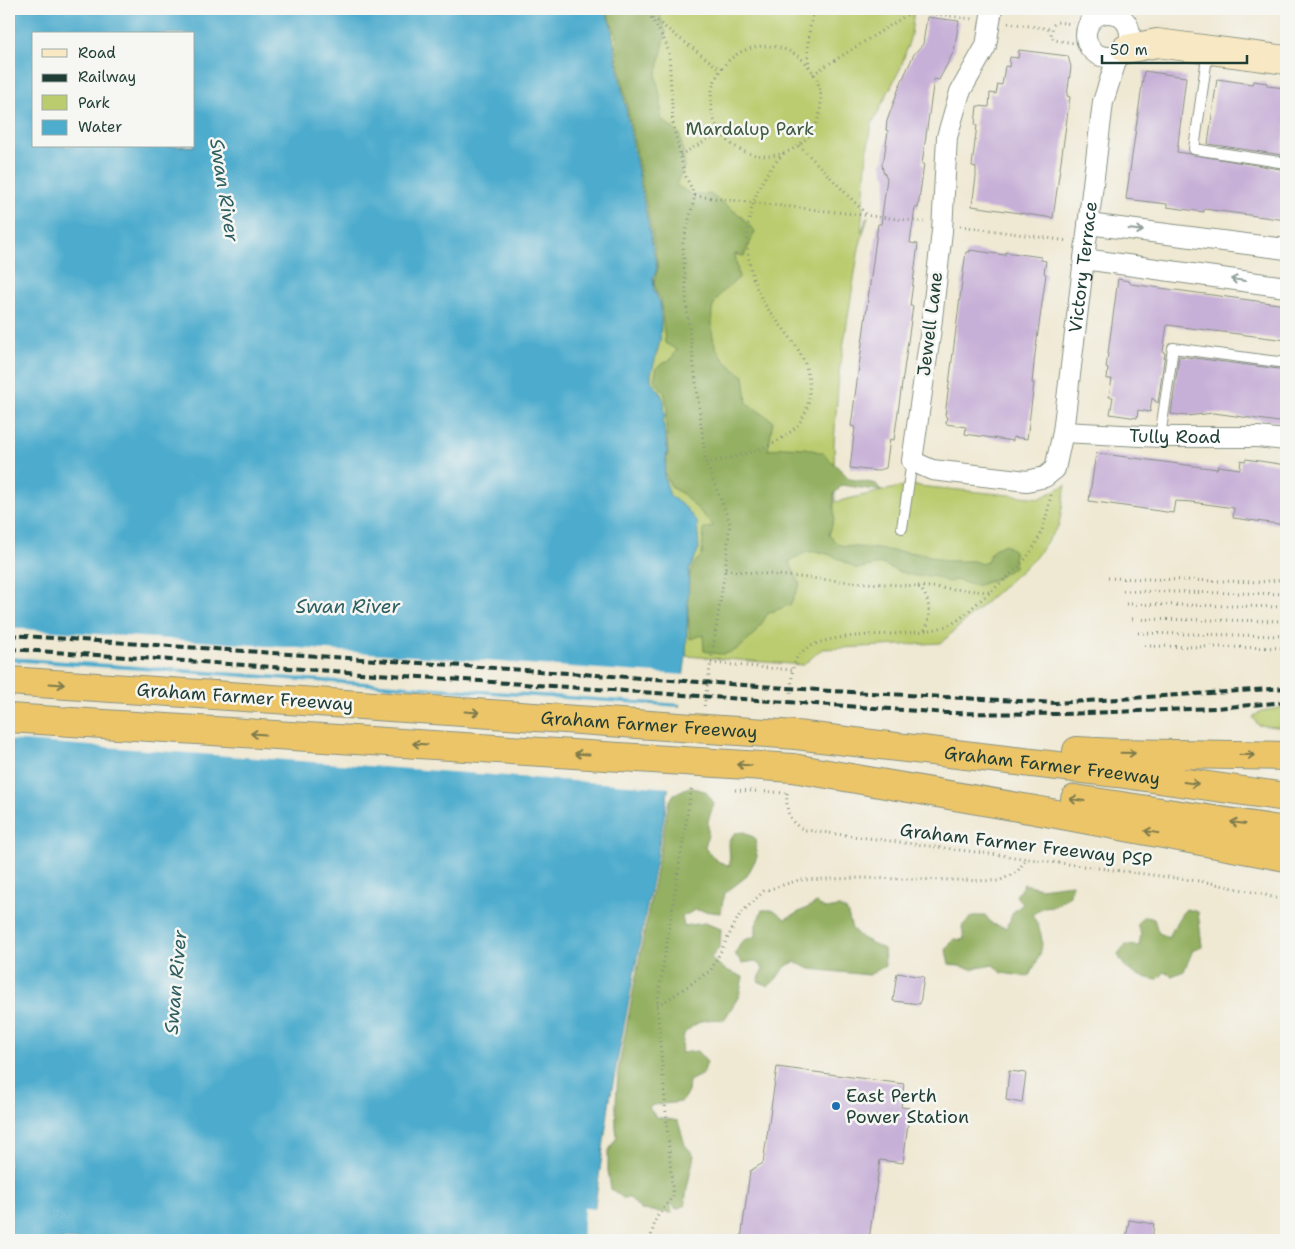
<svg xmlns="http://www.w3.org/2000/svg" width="1295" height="1249" font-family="'Shantell Sans',sans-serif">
	<rect width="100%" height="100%" fill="#f6f6f2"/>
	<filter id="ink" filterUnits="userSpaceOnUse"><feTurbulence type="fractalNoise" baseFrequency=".02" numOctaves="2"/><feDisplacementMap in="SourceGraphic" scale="10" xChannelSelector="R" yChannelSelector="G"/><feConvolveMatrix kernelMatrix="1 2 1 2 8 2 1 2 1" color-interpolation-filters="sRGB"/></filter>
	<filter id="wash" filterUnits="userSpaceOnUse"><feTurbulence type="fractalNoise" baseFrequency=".0096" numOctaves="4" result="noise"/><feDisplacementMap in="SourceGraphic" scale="20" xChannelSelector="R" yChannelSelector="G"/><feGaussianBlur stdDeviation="1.12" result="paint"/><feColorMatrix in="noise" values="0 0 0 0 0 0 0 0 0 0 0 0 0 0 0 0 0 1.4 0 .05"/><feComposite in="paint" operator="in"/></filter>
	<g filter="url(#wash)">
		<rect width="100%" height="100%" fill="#efe8d2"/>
		<path fill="#bbcc6f" stroke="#6d8452" d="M604,9h310l-3,26 -10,32 -29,57 -5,26 -6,83 7,-17 -9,32 -20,125 -5,70 1,59 73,-17 132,13 26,-13 -7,40 -24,33 -94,85 -119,6 -19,16 -117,-9 3,-85 10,-23 -14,-41 -15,-11 -6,-20 3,-26 -4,-29 2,-6 -5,-23 -9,-11v-7l9,-33 1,-18 -1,-21 -6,-12 -1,-12 4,-9 -42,-216 -4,-28z
			M1286,707v21l-28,-3 -5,-8 8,-6z"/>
		<path fill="#94b062" stroke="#5a764b" d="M606,9h52l8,24 -10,44 5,23v19l19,15 5,30 -9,21 16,10 18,-1 31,22 14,16 -11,24 -9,-2 4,24c-10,8 -22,17 -26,29 -2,4 -1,11 -1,15 -1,27 11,40 32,54l3,27 26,18 -5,29 17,-3 20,1 18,5 27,26 26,5 6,7 -40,-6 -8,9v24l-5,17 10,10 85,9 21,7h28l9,3 5,-3 7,-12 11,-5 9,7v16l-16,11 -22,8 -20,-6 -8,2 -15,-6h-17l-19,-5 -15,-7 -26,5c-13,-9 -37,-23 -53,-15 -5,2 -10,5 -14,8l11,22 -10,21 -22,8c-9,16 -25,40 -47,41 -5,0 -12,-2 -17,-3l-1,-16 -13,4c-1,-26 -10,-65 12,-84l2,-26 10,-3 -31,-32 -11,-6 -8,-16 4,-19 -2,-34 2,-10 -4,-17 -10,-12 3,-13 13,-7 7,-10 -12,-7 -4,-44 -4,-6 -3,-11 4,-14 -3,-20 -37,-189 -2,-15 1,-7z
			M689,787l16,4 9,12 -6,18v13l-3,14 12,13 13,5 -1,-25 6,-8 9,-1 11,6 2,19 -10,19 -22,17 -5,20 -25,-3 -13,7 2,9 21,-3 16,6 -1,17 -9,12 13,11 19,8 -4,19 -15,24c-19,-2 -27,1 -40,14l-3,19 16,-2 10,11 -4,12 -14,7 -1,11 -7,10 -28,3 -4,3 7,9 22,4 7,24 9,10c-3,17 -8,33 -9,50l-9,4 -6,-7 2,11 -31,-3 -11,-12h-7l-12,-9 -3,-18v-19l9,-15c-3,-22 0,-44 1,-66l51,-269 5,-8z
			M1024,884l16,4 32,-4 -2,11 -15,11 -12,1 -11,8c16,24 11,39 -4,62l-26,-4 -9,-8 -21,4 -23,-5 -3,-14 8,-11 10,1 -2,-14 11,-10h13l6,8 15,4 6,-16 10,-8 -7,-8z
			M817,903l8,6 14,-2 8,4 5,18 10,9 22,11 1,17 -16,9 -59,-6 -15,-7c-17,6 -13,15 -27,24l-10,-5 5,-12 -7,-8 -14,2 -7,-9 7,-13 14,-5v-11l6,-15h12l11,9z
			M1186,909l12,3 4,34 -9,4 -9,21 -12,5 -7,-4 -8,8c-19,-4 -31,-6 -39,-26l7,-9 14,1 2,-12 -4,-10 7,-8 10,3 4,13 10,6c7,-10 8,-19 18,-29z"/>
		<path fill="#4eaccd" stroke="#367480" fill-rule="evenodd" d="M9,9h595l7,16 4,28 42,216 -4,9 1,13 6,11 1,21 -1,18 -9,33v7l9,11 4,9 1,14 -2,6 4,29 -3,26 6,20 15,11 12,15 2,26 -10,23 -3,85 -21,157 -55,286 -20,141h-581zM34,34h160v112h-160z"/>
		<path fill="#efe8d2" d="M9,628l677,47 -4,29 -673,-47z
			M9,661l673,46 -11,81 -662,-48z
			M584,1208l13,1 -4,31h-11z"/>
		<g id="blocks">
			<path fill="#c7b0d7" d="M927,17l32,4 -5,30 -15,29 -5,-1 -12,85h2l-6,44h-3l-5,35 8,1 -8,62h3l-19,134 -4,-1 -4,29 -10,3 -26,-3 5,-41 -4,-1 27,-202h3l6,-46 -4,-7 -1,-7 2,-6 4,-27 -2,-1 1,-9 13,-36 14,-31 9,-10z
				M1019,50l49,6 3,11 -4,29 3,1 -17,121 -81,-12 4,-29v-10l-4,-1 5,-41h-2l2,-19 12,1 1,-14 6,1 2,-10 4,1 3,-19 4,1 1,-10 8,1z
				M1144,71l42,6 -9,75 109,18v50l-82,-11v3l-37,-5v-3l-41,-5z
				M1217,79l35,5 1,-3 14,2v3l19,2v37l-4,30 -74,-11z
				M970,250l35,5v-3l36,5v3l5,1 -2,12 2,1 -11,80 -3,29h2l-7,56 -14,-2v4l-48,-7 1,-7 -20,-3 1,-7 -2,-1 19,-150 2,-14h4z
				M1118,279l10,2 3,3 155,21v35l-119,-15 -4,27 2,1 -7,50 -6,-5 -2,14 -12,-2 -1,8 -27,-4 3,-17h-4l3,-18h-5l1,-10 -2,-1z
				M1179,356l107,14v50l-7,-1v3l-65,-9 -28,3 -15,-2z
				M1096,453l121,16 1,-3 22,3 1,-9 4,1 1,-2 40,6v60l-53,-7 1,-10 -42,-6 -17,-1 -2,12 -84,-12z
				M897,973l27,4 -4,27 -27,-3z
				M777,1067l127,17 -3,23 9,1 -7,55 -23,-3 -11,80h-128l9,-69 13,-8z
				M1009,1071l17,2 -4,30 -16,-3z
				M1129,1220l25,4 -2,16h-26z"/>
		</g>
	</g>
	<g filter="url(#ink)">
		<use href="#blocks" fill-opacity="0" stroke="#879283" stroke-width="1"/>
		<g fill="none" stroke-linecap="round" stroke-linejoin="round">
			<g stroke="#879283" stroke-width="12">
				<path id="lane" d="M1208,50l-14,99 92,14
					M1160,437l13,-89 113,15
					M902,528l10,-67"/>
			</g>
			<g stroke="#879283" stroke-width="22">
				<g id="street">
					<path id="s1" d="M992,9l-6,37 -26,46 -13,45 -5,94 -12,105 -18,125 20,9 95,11 18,-4 10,-8 8,-37 40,-330 15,-47"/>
					<circle cx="1108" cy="35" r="22"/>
					<path d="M1088,224l198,25"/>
					<path d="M1084,259l202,28"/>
					<path id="s2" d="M1063,432l97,5h97l29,3"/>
				</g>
			</g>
			<g stroke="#879283" stroke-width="30">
				<path id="secondary" d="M1126,49l31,-6 129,17"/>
			</g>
			<g stroke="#879283" stroke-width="30">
				<g id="highway">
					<path d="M9,681l205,14"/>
					<path id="s3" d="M796,735l321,38 169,24"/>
					<path d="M1077,751l39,2 170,3"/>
					<path d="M793,768l242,42 251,47"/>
					<path d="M1075,799l211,32"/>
				</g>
			</g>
			<path stroke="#879283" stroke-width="3" stroke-dasharray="1 4" stroke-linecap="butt" d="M646,9l19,32 4,12 4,72 12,50 10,21 -12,47 4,67 19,153 24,60 -5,47 -21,137
				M896,9l76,10
				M653,18l67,51
				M1008,23l43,6
				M1088,26l-31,-4 -4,3 -2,10 3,5 34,5
				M711 101a55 55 0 1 1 110 0a55 55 0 1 1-110 0Z
				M809,67c-2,-19 -1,-40 6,-58
				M813,74l100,-63
				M799,145l69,71
				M680,155l40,-22
				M695,196l229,26
				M960,226l108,15
				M706,463c38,-8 100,-19 103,-67 1,-14 -1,-28 -8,-41 -9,-19 -26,-34 -37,-52 -28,-49 -20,-111 20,-150
				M725,570l126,12 66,4c13,9 16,32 7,45
				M1108,578l152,4 26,-3
				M918,586l71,6
				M1123,591l163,3
				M1126,604l160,3
				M1132,619l154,2
				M1138,633l148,3
				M1145,646l141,2
				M711,663l81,7
				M791,693c1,-12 0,-27 7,-37 26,-32 116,-13 155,-33 10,-5 20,-17 29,-24 43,-37 59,-47 69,-105
				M787,793c-1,17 1,31 19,37l400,52 56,12 24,7
				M657,1005l12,-6 42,-29 29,-56 24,-23 35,-11 62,-2 138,3 18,-9 9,-13
				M650,1240l6,-22 17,-22 -16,-191 35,-220"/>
			<use href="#lane" stroke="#fff" stroke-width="10"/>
			<use href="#street" stroke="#fff" stroke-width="20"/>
			<use href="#secondary" stroke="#f8e8c3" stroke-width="28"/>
			<use href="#highway" stroke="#edc569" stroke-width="28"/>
			<path stroke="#1f3d34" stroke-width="4" stroke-dasharray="8 4" stroke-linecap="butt" d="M9,635l823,56 224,12 230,-15
				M9,649l939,64 114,1 154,-6 70,-6"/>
			<g stroke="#879283" stroke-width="30" stroke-linecap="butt">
				<g id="highway-bridge">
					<path id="s4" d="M214,695l582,40"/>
					<path d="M9,718l784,50"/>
				</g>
			</g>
			<path stroke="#879283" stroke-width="3" stroke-dasharray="1 4" stroke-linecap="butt" d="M735,790l52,3"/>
			<use href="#highway-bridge" stroke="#edc569" stroke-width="28"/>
		</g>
		<defs><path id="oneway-shaft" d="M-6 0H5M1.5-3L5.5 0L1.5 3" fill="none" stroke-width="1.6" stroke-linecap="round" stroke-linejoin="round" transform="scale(1.25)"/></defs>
		<g stroke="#8f9e9a">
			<use href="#oneway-shaft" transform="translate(1136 230) rotate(7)"/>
			<use href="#oneway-shaft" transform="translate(1238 280) rotate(-172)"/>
		</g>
		<g stroke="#7c7a4c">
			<use href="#oneway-shaft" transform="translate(57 684) rotate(4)"/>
			<use href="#oneway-shaft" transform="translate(472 712) rotate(4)"/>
			<use href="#oneway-shaft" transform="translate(258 734) rotate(-176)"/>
			<use href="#oneway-shaft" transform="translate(420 744) rotate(-176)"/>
			<use href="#oneway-shaft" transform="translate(1128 753) rotate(1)"/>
			<use href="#oneway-shaft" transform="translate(582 754) rotate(-176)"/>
			<use href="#oneway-shaft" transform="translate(1247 755) rotate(1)"/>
			<use href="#oneway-shaft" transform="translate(744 765) rotate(-176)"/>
			<use href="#oneway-shaft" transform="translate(1191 783) rotate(8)"/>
			<use href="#oneway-shaft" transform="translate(1077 800) rotate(-172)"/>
			<use href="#oneway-shaft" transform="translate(1238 823) rotate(-172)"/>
			<use href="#oneway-shaft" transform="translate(1152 832) rotate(-170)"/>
		</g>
	</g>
	<circle fill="#1f6fb2" stroke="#f6f6f2" stroke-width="2" cx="836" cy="1106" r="5"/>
	<g text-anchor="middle" stroke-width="5" stroke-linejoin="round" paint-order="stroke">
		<g font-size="18" fill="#3e5a40" stroke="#f6f6f2">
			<text x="750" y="135">Mardalup Park</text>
		</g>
		<g font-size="18" fill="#1f3d34" stroke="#f6f6f2">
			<text dy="6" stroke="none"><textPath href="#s1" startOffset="816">Victory Terrace</textPath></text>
			<text transform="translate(930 324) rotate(-83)" y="6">Jewell Lane</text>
			<text dy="6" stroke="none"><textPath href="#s2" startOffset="112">Tully Road</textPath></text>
			<text transform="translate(245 697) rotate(4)" y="6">Graham Farmer Freeway</text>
			<text dy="6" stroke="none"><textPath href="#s4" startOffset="436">Graham Farmer Freeway</textPath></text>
			<text dy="6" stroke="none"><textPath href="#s3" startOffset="258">Graham Farmer Freeway</textPath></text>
			<text transform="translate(1026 845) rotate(7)" y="6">Graham Farmer Freeway PSP</text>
		</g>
		<g font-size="18" fill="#1f3d34" stroke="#f6f6f2" text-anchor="start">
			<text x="846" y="1102">East Perth<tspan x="846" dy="21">Power Station</tspan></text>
		</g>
		<g font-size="19" font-style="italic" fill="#2d5e62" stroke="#f6f6f2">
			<text transform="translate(225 190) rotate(81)" y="7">Swan River</text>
			<text x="348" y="613">Swan River</text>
			<text transform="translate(175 982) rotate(-85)" y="7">Swan River</text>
		</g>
	</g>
	<rect width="1295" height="1249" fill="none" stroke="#f6f6f2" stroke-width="30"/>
	<rect x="32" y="32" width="162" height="115" fill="#f6f6f2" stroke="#a0aca6"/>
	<rect x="42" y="49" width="25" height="8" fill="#f8e8c3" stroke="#a0aca6"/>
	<text x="78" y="58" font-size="15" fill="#1f3d34">Road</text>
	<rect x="42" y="74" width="25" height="8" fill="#1f3d34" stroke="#a0aca6"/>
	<text x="78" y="82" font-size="15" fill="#1f3d34">Railway</text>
	<rect x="42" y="95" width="25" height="15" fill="#bbcc6f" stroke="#a0aca6"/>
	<text x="78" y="108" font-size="15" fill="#1f3d34">Park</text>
	<rect x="42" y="120" width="25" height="15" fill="#4eaccd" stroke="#a0aca6"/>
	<text x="78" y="132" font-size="15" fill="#1f3d34">Water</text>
	<path d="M1102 55v8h145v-8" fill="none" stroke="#1f3d34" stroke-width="2.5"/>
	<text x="1110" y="55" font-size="15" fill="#1f3d34" stroke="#f6f6f2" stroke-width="4" paint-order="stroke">50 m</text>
</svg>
